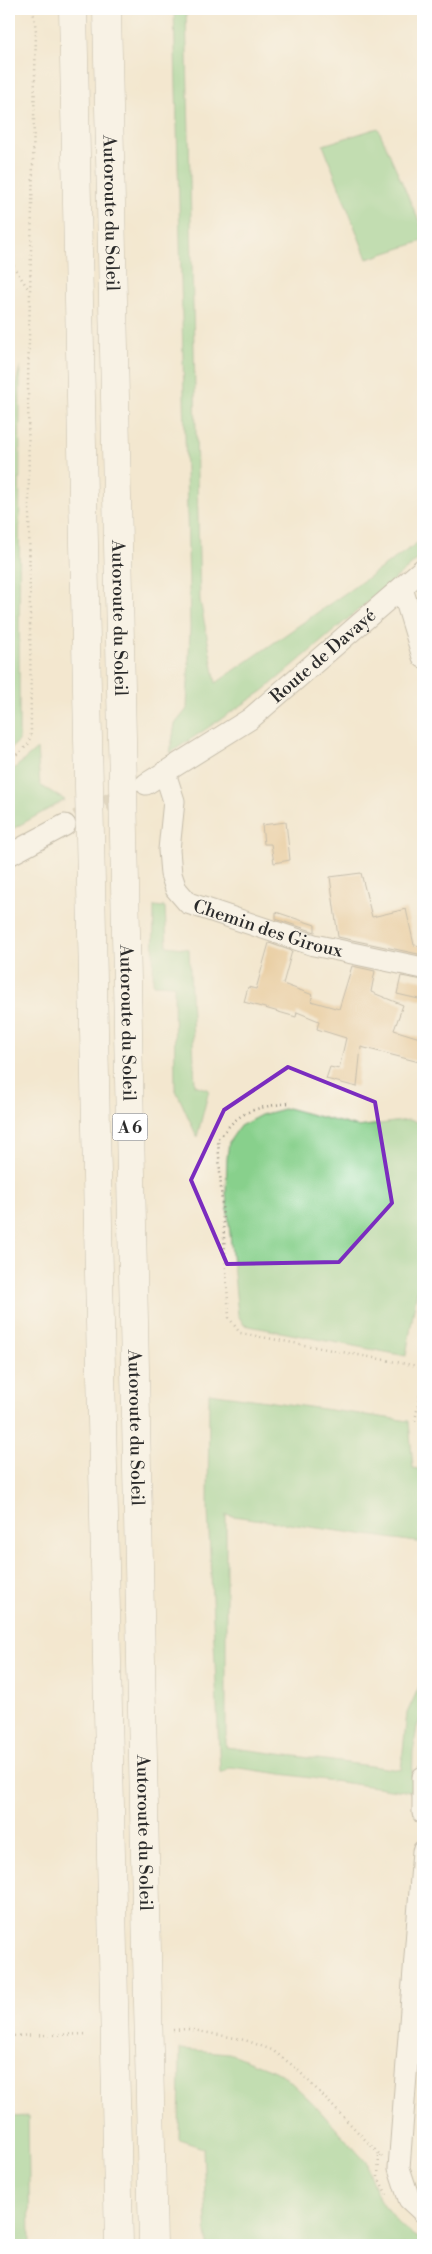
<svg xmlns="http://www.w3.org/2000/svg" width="432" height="2254" font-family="'Libre Bodoni',serif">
	<rect width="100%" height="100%" fill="#fff"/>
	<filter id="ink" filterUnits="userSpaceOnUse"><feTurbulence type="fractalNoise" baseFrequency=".02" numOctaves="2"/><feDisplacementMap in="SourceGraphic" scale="10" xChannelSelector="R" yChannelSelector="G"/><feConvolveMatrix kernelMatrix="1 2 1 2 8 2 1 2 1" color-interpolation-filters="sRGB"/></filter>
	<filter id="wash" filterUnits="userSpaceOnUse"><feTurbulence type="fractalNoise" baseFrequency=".0096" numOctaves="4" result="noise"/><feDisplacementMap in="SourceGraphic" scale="20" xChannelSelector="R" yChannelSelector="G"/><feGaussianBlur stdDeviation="1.12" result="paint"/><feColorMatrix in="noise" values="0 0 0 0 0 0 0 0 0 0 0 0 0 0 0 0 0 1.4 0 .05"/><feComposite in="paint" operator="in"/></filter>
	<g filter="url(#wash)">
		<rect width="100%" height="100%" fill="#f3e7cf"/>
		<path fill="#88d08c" stroke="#5a7e5c" d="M174,9h12l14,591 16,83 207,-144v16l-160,136 -93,62 5,-29 12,-15 3,-81z
			M378,128l45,102v11l-56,18 -44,-114z
			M20,366l-1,375 -10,9v-333z
			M37,749l3,36 25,15 -56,31v-58z
			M154,906l11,1 2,39 22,3 6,136 14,5 -12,47 -22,-49 -1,-103 -21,-1z
			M287,1108l71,19 50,-7 15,3v133l-17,100 -162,-31 -6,-10 -12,-122 1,-35 2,-16 11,-16 21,-11z
			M209,1393l200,28 4,47 10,2v73l-197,-28v232l175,23 6,-57 16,-35v35l-6,14 -4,25 -1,40 -181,-25 -11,6 -12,-263z
			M180,2049l49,4 53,21 29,27 56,62c5,31 28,64 56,78v4h-216l-4,-97 -24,-8z
			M28,2116l2,129h-21v-128z"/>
		<g id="blocks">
			<path fill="#e0b272" d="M286,822l4,38 -16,3 -3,-19h-7l-2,-19z
				M361,873l11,44 34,-8 8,36 9,1v9l-85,-18 -8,-60z
				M276,912l39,13v7l-39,-13z
				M269,943l23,8 -9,33 30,11 -2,6 28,8 13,-43 23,5 -4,21 32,13 -9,25 29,9v24l-62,-16 -4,40 -31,-8 4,-12 9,2 7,-31 -29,-9 2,-8 -22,-9 -1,5 -52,-15 4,-15 8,2z
				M401,976l22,4v20l-26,-6z"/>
		</g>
	</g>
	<g filter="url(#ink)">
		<use href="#blocks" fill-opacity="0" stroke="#8f897d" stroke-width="1"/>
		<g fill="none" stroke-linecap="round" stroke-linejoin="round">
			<path stroke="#cbc1ae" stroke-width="21" stroke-dasharray="21 11" stroke-linecap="butt" d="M77,820l57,-29"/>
			<g stroke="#8f897d" stroke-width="23">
				<g id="minor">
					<path d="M402,588l21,69"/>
					<path id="s1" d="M165,773l9,28 -5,49 2,24 5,15 12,14 126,42 109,23"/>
					<path id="s2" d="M146,784l104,-65 173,-150"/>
					<path d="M9,855l56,-30"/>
					<path d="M423,1777v36"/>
					<path d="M423,1851l-24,317 10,31 14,13"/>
				</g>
			</g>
			<g stroke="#8f897d" stroke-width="29">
				<g id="highway">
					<path d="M73,9l46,2236"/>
					<path id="s3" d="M107,9l46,2236"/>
				</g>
			</g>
			<path stroke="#8f897d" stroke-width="2.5" stroke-dasharray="1 4" stroke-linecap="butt" d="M9,264h3l17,26
				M9,761l19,-16 3,-11 -3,-352 8,-351 -3,-22
				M288,1103c-34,5 -49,7 -70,37l11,178 11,15 183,34
				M415,1421l8,-43
				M173,2030l15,-1 57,11 27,10 24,18 86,89
				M9,2036l80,-2
				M379,2156l-1,21 9,18"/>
			<use href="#minor" stroke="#fff" stroke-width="21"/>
			<use href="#highway" stroke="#fff" stroke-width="28"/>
		</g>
	</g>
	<path d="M0 0H432V2254H0ZM288,1067l87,35 17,101 -53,59 -112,2 -36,-84 33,-70z" fill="#f3e7cf" fill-opacity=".55" fill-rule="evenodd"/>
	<path fill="none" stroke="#7b2cbf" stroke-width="4" stroke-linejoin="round" d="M288,1067l87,35 17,101 -53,59 -112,2 -36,-84 33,-70z"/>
	<g text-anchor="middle" stroke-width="4.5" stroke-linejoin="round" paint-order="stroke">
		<rect fill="#fff" stroke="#6b6b6b" stroke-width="1" x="112.5" y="1113.5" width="35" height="27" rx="4"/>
		<g font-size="16" font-weight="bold" fill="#2b2b2b">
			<text x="130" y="1133">A 6</text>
		</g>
		<g font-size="18" fill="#2b2b2b" stroke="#fff">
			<text dy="6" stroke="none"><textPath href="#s3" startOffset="204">Autoroute du Soleil</textPath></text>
			<text dy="6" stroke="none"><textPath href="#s3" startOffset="609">Autoroute du Soleil</textPath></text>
			<text dy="6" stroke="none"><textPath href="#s2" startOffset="219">Route de Davayé</textPath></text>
			<text dy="6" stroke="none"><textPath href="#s1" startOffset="221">Chemin des Giroux</textPath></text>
			<text dy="6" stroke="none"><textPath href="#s3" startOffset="1014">Autoroute du Soleil</textPath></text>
			<text dy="6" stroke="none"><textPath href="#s3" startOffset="1419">Autoroute du Soleil</textPath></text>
			<text dy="6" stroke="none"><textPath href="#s3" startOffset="1824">Autoroute du Soleil</textPath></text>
		</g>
	</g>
	<rect width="432" height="2254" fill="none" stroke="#fff" stroke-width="30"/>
</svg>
